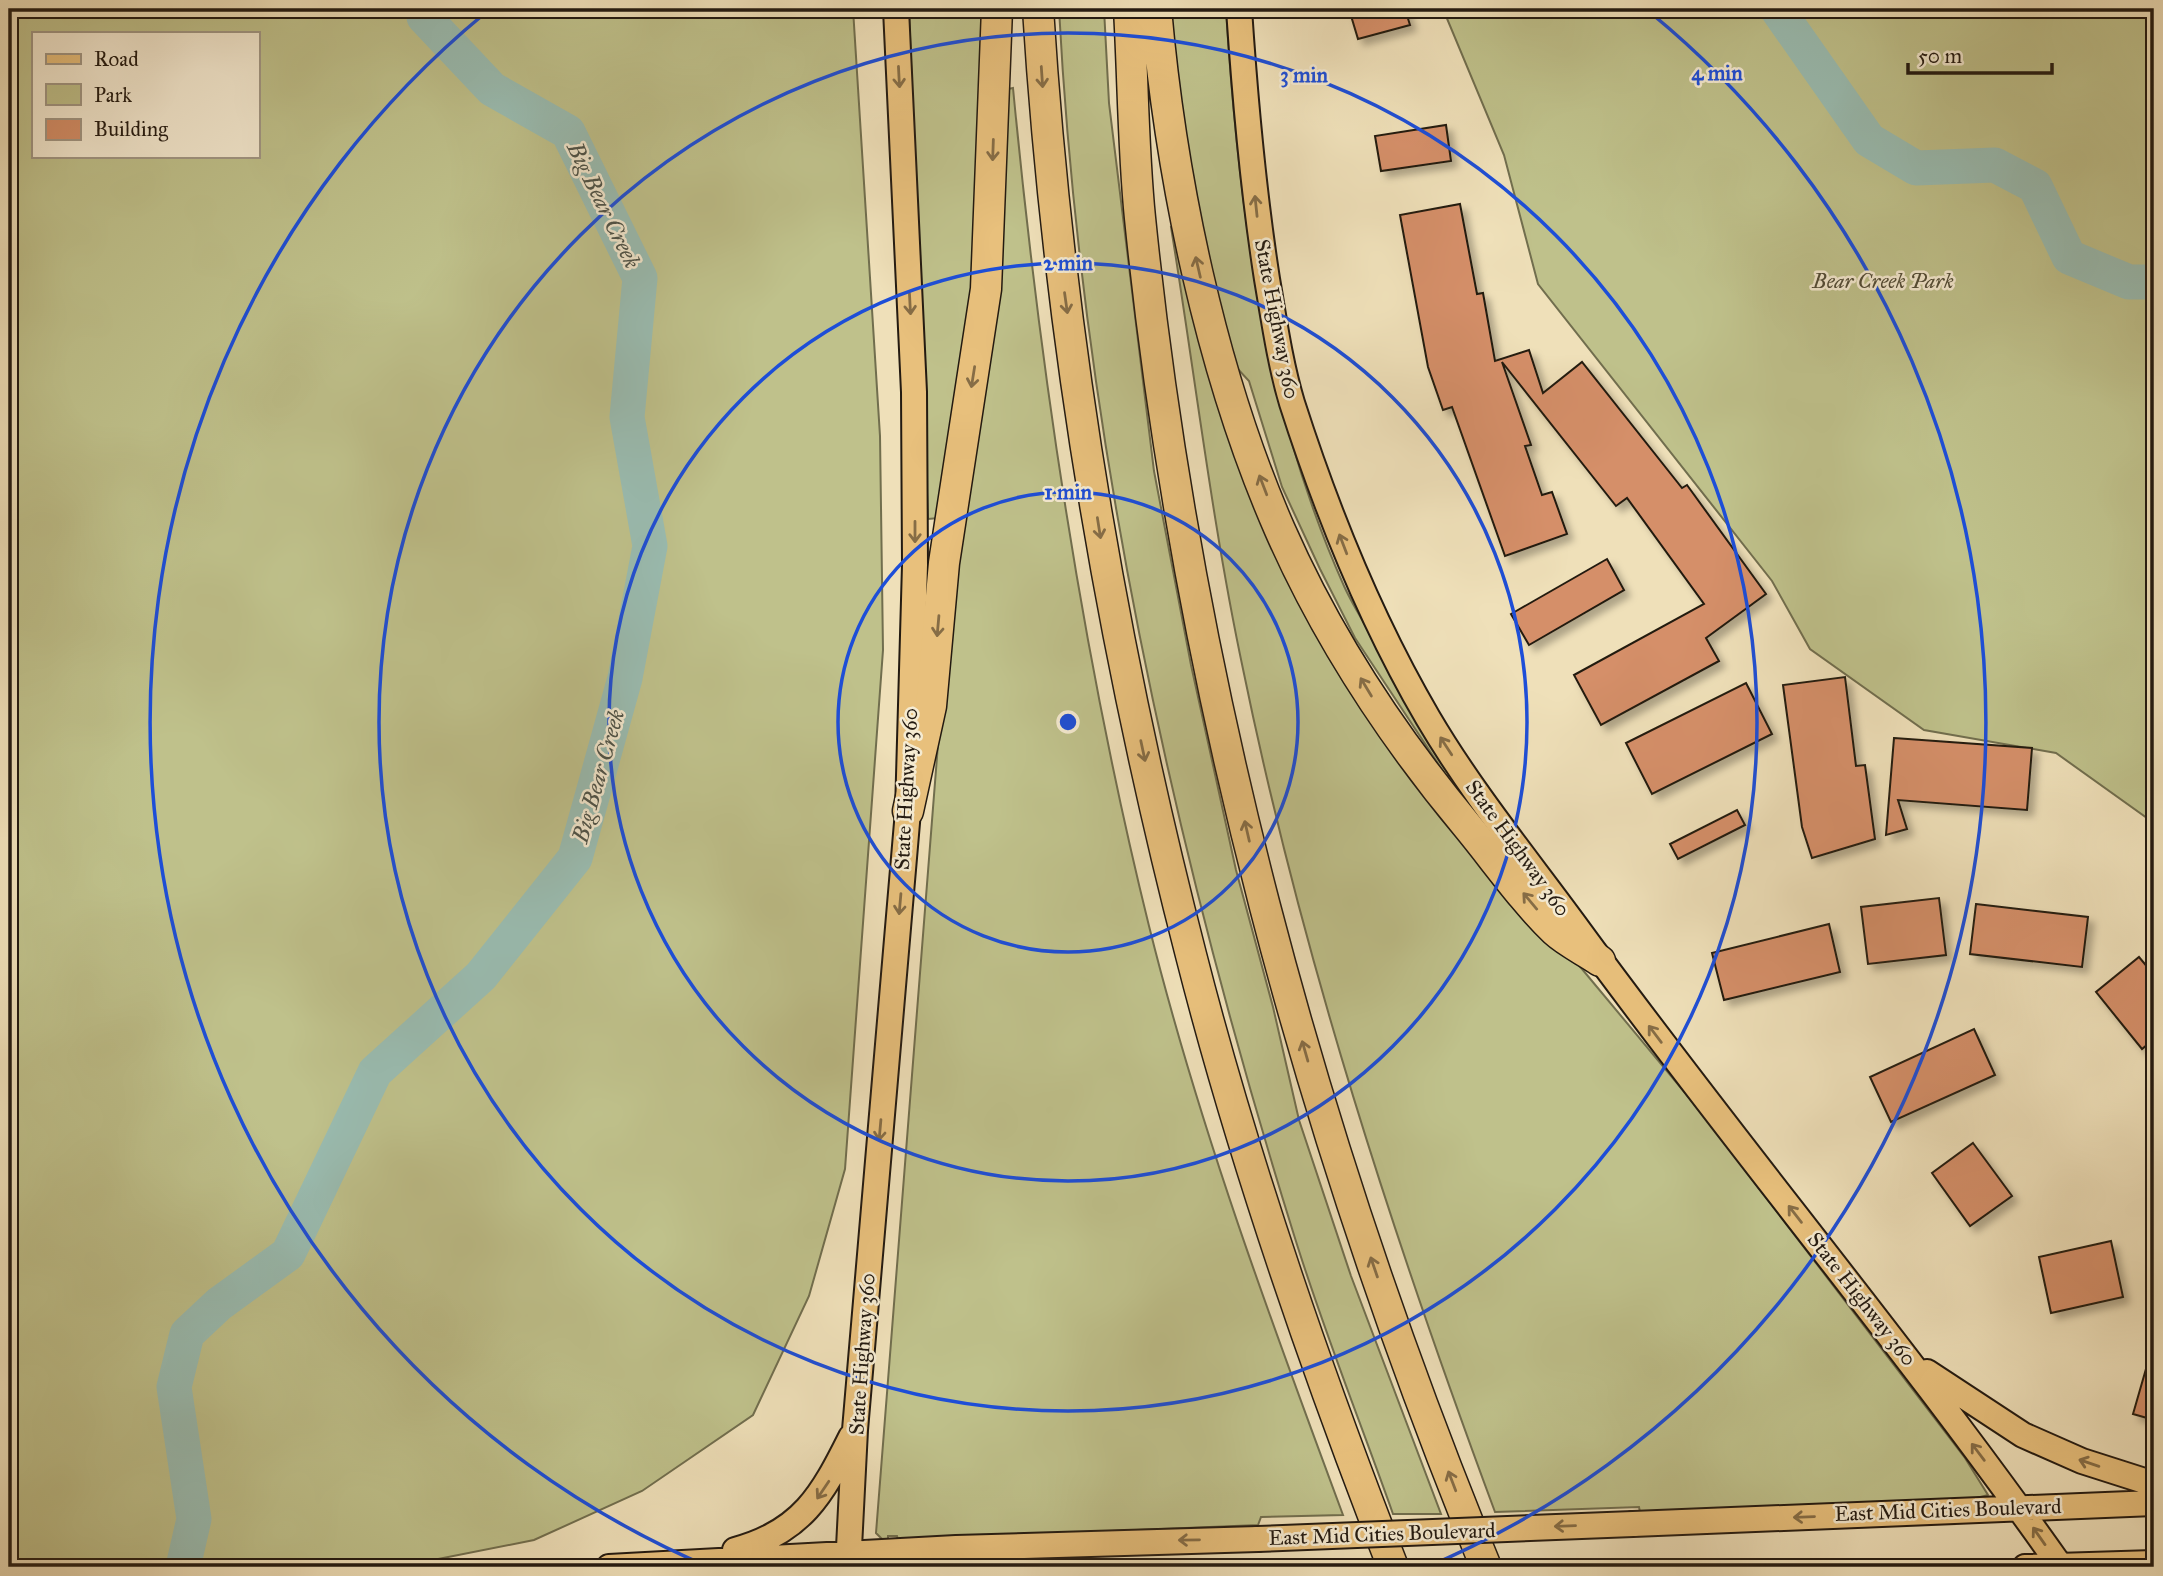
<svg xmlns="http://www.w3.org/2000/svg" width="2163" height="1576" font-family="'IM FELL Great Primer',serif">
	<defs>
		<filter id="shadow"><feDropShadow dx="6" dy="6" stdDeviation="3.5" flood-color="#0004"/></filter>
	</defs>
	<rect width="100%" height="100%" fill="#efe0b9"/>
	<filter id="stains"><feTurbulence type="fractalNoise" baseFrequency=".00286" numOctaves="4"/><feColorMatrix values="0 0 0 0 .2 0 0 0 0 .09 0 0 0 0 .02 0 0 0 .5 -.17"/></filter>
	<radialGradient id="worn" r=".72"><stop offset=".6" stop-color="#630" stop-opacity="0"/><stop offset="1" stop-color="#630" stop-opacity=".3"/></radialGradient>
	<path fill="#bfc18b" stroke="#716e4e" stroke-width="2" fill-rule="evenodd" d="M9,9h844l27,427 3,214 -38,519 -36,127 -56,119 -111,76 -108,49 -111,22 -56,5h-358zM33,33h224v123h-224z
		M909,9h77l-6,235 -41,274 -11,1z
		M1059,9h45l5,94 45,368 37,194 45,205 37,137 26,113 52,156 90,238h-48c-33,-93 -70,-185 -99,-279 -124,-397 -213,-810 -235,-1226z
		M1167,9h59c12,195 37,396 118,577 10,22 24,43 36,64 23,42 47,83 70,124l-3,3 -92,-139 -35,-69 -38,-82 -33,-106 -13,-14 -24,-86 -37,-205z
		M1443,9h700l11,14v800l-98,-70 -132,-23 -114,-81 -38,-68 -234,-297 -34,-129z
		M1013,88c27,282 68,563 136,838 50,201 122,395 194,589l-82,2 -3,8 -360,15 -1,-4h-9v5h-4l-8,-8 72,-916 55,-527z
		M1181,225l58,225 227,391 116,128 114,137 269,352 23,37 -11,3 -337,14 -1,-5 -144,5c-102,-275 -193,-555 -252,-843 -31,-146 -48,-294 -72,-442z"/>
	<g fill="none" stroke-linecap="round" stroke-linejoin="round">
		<path stroke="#9abdb2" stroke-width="35" d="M1777,9l92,131 47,28 79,-3 40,21 34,71 60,25h25
			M183,1567l11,-48 -20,-132 13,-53 32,-30 69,-50 87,-182 106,-96 94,-118 50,-180 25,-132 -23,-129 13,-139 -72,-146 -76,-43 -68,-72v-8"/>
	</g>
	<path fill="#d58f69" stroke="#231a11" stroke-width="2" filter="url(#shadow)" d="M1349,9h56l5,16 -52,14z
		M1446,125l5,36 -70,10 -6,-35z
		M1460,204l17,90 6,-1 12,68 34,-11 14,43 39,-31 100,126 5,-3 79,109 -60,44 13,23 -118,64 -27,-50 130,-71 -77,-106 -11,8 -114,-144 29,83 -6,1 17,49 10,-3 15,42 -62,22 -53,-149 -9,3 -15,-43 -28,-152z
		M1607,559l17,31 -95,55 -18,-31z
		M1845,677l11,89 9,-1 10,74 -63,19 -10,-31 -19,-142z
		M1746,683l26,51 -120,60 -26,-51z
		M1894,738l138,10 -5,62 -129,-10 9,29 -21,6z
		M1737,810l8,15 -67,34 -8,-15z
		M1939,898l7,57 -78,9 -7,-57z
		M1976,904l112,13 -6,50 -112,-13z
		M1829,924l11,48 -116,28 -12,-47z
		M2139,957l15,18v64l-12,10 -46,-57z
		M1974,1029l21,46 -104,47 -21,-45z
		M1973,1143l39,53 -42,30 -38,-53z
		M2111,1241l12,56 -72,16 -12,-56z
		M2150,1355l4,1v64l-21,-6z"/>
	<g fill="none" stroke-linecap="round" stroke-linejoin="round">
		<g stroke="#231a11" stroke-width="28">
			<path id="major" d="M1239,9c6,90 14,180 28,270 7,41 13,84 25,124 35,109 78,216 136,315 44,75 101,144 152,214 157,215 328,418 481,635
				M1927,1372l96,63 59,26 72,23
				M1633,1524l521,-21
				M735,1550c67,-18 87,-55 116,-113
				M609,1567l347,-19 302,-9
				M848,1567l7,-137 53,-619 7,-246 -1,-173 -18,-383
				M2025,1567l129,-4"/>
		</g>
		<g stroke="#231a11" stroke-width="33">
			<path id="highway" d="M1038,9c20,319 73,636 153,946 53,208 124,412 202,612
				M1129,9c4,69 4,140 11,209 47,463 170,920 346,1349
				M1156,9c15,170 55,364 124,521 47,107 113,207 188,297 28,34 55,73 87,104 13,12 31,20 45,30
				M908,811l23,-105 13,-143 42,-274 11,-280"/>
		</g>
		<use href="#major" stroke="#e8c07c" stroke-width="24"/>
		<use href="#highway" stroke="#e8c07c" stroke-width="30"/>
		<g stroke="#231a11" stroke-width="28" stroke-linecap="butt">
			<path id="major-bridge" d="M1258,1539l375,-15"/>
		</g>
		<use href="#major-bridge" stroke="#e8c07c" stroke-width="24"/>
	</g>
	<defs><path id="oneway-shaft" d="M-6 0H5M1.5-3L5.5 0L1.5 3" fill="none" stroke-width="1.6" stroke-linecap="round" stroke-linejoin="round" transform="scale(1.75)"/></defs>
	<g stroke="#866d46">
		<use href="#oneway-shaft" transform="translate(899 77) rotate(87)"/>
		<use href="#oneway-shaft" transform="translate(1042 77) rotate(86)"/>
		<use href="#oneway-shaft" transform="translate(993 150) rotate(92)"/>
		<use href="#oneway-shaft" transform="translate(1256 206) rotate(-96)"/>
		<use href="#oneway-shaft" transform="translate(1198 267) rotate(-103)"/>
		<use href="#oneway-shaft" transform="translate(1066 303) rotate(82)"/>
		<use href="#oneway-shaft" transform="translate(910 304) rotate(87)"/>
		<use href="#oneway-shaft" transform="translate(973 377) rotate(99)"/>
		<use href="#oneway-shaft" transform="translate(1263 485) rotate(-111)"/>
		<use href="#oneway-shaft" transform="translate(1099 528) rotate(81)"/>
		<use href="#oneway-shaft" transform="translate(915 532) rotate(90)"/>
		<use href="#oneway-shaft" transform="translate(1343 544) rotate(-111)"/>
		<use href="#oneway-shaft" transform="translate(938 626) rotate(95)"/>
		<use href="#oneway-shaft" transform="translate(1366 687) rotate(-121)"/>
		<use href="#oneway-shaft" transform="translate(1446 746) rotate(-123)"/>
		<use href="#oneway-shaft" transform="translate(1143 751) rotate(78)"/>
		<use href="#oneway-shaft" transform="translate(1247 831) rotate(-103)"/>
		<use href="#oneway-shaft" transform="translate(1530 901) rotate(-130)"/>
		<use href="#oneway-shaft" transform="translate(900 904) rotate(95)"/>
		<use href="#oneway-shaft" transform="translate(1655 1034) rotate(-127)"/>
		<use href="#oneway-shaft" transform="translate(1305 1051) rotate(-106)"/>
		<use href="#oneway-shaft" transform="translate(880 1130) rotate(95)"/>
		<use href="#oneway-shaft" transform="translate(1795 1214) rotate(-128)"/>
		<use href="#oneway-shaft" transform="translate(1374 1267) rotate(-109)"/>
		<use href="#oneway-shaft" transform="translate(1978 1452) rotate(-127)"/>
		<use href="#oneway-shaft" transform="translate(2089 1463) rotate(-161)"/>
		<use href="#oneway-shaft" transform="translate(1452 1481) rotate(-111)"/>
		<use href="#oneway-shaft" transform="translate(823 1490) rotate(124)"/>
		<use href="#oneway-shaft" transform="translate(1804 1517) rotate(178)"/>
		<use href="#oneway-shaft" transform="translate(1565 1526) rotate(178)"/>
		<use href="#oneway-shaft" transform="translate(2039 1536) rotate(-125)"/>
		<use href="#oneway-shaft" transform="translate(1189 1540) rotate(179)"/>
	</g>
	<g fill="none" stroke="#1d4ed8" stroke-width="3.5">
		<circle cx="1068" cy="722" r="230"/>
		<circle cx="1068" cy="722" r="459"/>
		<circle cx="1068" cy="722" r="689"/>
		<path d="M709 1567A918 918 0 0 1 484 14M1652 14A918 918 0 0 1 1427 1567"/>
	</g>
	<g text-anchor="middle" stroke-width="5" stroke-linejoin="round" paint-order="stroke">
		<g font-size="21" font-style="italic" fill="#524c36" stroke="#f5ebd2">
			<text x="1883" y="288">Bear Creek Park</text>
		</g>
		<g font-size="21" fill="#231a11" stroke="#f5ebd2">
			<text transform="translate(1277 319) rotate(79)" y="7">State Highway 360</text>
			<text transform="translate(906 789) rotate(-87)" y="7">State Highway 360</text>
			<text transform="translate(1518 848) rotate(54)" y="7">State Highway 360</text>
			<text transform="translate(1862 1299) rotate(52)" y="7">State Highway 360</text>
			<text transform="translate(862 1354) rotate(-86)" y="7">State Highway 360</text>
			<text transform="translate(1948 1510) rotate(-2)" y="7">East Mid Cities Boulevard</text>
			<text transform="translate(1382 1534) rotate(-2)" y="7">East Mid Cities Boulevard</text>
		</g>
		<g font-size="23" font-style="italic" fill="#4d5349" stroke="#f5ebd2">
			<text transform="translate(604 205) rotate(64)" y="8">Big Bear Creek</text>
			<text transform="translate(598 776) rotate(-74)" y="8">Big Bear Creek</text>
		</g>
	</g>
	<circle cx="1068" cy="722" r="10" fill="#1d4ed8" stroke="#f5ebd2" stroke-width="3.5"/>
	<g font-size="21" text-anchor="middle" font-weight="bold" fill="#1d4ed8" stroke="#f5ebd2" stroke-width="5" stroke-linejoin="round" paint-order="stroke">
		<text x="1717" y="80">4 min</text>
		<text x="1304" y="82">3 min</text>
		<text x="1068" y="270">2 min</text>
		<text x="1068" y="499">1 min</text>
	</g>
	<rect width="2163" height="1576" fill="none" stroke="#efe0b9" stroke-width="35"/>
	<rect x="10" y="10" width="2142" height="1555" fill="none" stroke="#231a11" stroke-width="3.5"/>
	<rect x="18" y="18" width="2128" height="1541" fill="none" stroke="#231a11" stroke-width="2"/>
	<rect x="32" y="32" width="228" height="126" fill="#f5ebd2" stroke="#a19785" stroke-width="2"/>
	<rect x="46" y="54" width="35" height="10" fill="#e8c07c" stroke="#a19785" stroke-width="2"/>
	<text x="94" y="66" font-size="21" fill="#231a11">Road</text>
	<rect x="46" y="84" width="35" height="21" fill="#bfc18b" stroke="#a19785" stroke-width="2"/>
	<text x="94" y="102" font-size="21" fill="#231a11">Park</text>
	<rect x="46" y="119" width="35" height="21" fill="#d58f69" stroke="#a19785" stroke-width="2"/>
	<text x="94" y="136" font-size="21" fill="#231a11">Building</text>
	<path d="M1908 63v10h144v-10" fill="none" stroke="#231a11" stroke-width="3.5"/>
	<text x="1918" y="63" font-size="21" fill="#231a11" stroke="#f5ebd2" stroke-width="5" paint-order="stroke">50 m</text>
	<rect width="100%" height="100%" filter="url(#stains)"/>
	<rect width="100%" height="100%" fill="url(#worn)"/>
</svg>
